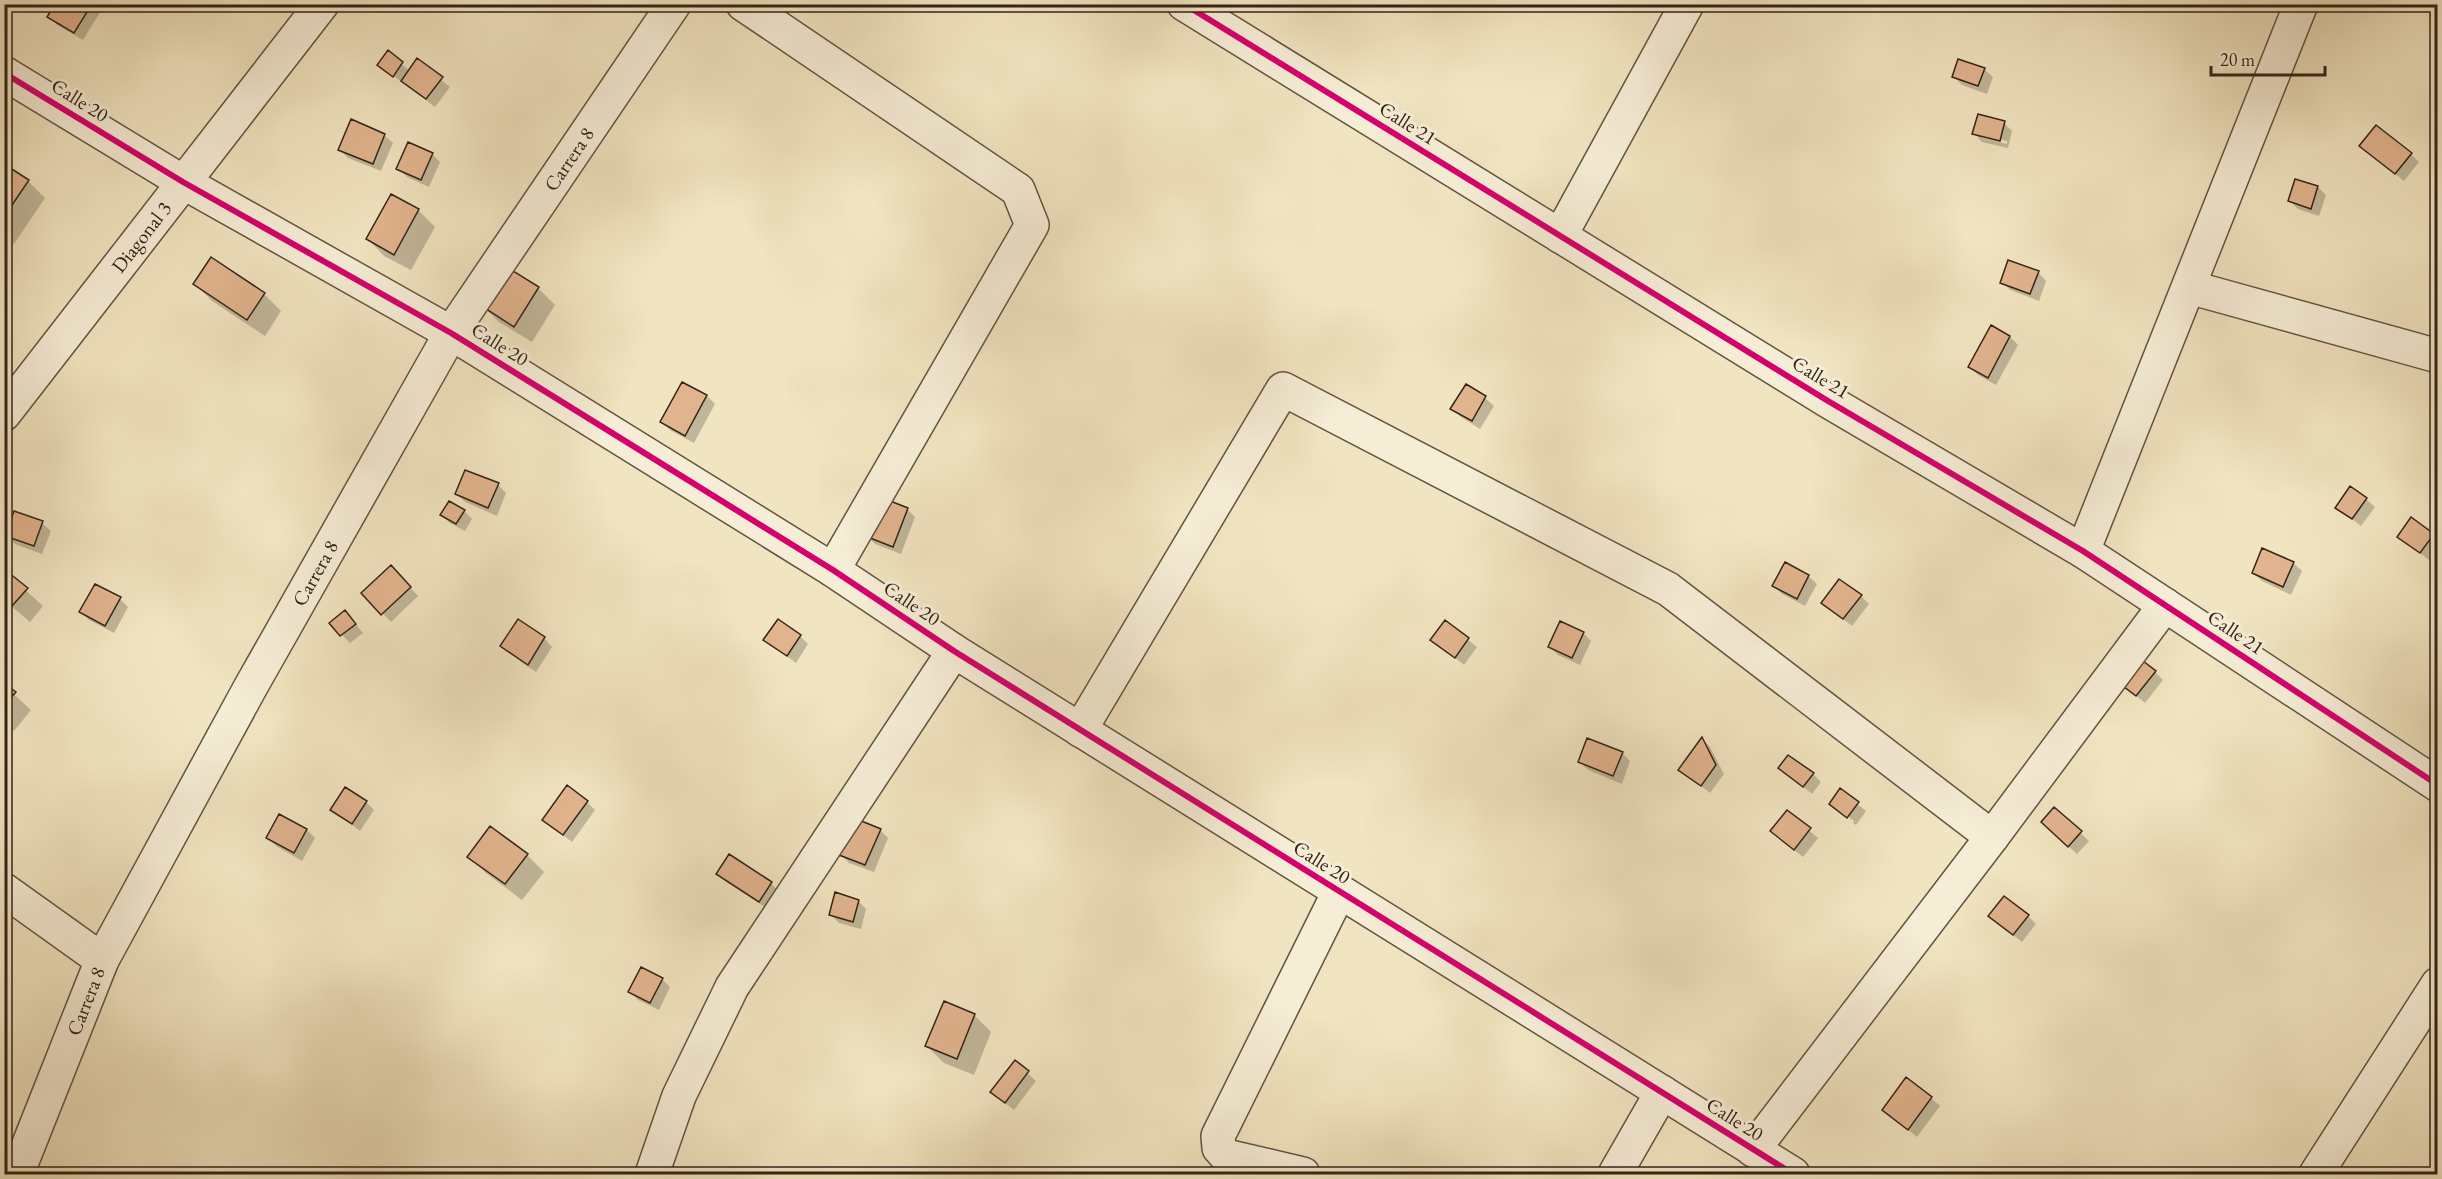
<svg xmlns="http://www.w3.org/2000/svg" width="2442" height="1179" font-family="'EB Garamond',serif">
	<rect width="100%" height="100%" fill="#f1e4c0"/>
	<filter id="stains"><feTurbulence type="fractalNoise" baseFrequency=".00333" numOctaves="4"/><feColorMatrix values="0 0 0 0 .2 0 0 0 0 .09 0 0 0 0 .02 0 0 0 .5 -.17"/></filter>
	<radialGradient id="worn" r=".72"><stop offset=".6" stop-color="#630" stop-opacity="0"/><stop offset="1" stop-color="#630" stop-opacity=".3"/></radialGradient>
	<path fill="#0003" fill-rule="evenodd" d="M56,4h49l-22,36 -26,-15 -8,-9z
		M388,53l22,18 7,-11 33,27 -15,20 -56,-42z
		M1984,69l9,8 -6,17 -25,-9 -8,-8z
		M2004,123l8,8 -4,17 -26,-6 -8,-9zM1982,135l25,6v3l-25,-6z
		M384,135l9,8 -12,28 -33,-13 -8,-8z
		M2361,146l50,8 8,8 -15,19z
		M432,154l8,8 -11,25 -22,-10 -9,-9z
		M4,166l24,15 17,17 -31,46 -10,-7z
		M2318,187l8,8 -7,21 -21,-7 -9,-9z
		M418,210l17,17 -24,43 -27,-14 -16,-17z
		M2038,272l8,9 -7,20 -29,-11 -8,-8z
		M195,284l69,10 17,17 -16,25 -53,-35z
		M538,288l17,17 -23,37 -33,-20 -17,-17z
		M2010,337l8,8 -22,40 -18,-10 -8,-8z
		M683,384l24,12 8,8 -21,39 -24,-13 -8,-8z
		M1466,386l19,12 9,8 -14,23 -19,-12 -9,-8z
		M498,485l8,8 -9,23 -32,-14 -8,-8z
		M2366,499l9,8 -14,19 -24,-19z
		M907,509l8,8 -14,37 -26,-10 -8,-8z
		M464,511l8,8 -7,12 -15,-8 -8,-8z
		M15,513l27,10 9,8 -9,23 -27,-10 -8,-9z
		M2412,519l26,20v10l-9,11 -30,-23z
		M2293,563l9,8 -11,24 -29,-14 -9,-8z
		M4,571l39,35 -13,16 -26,-22z
		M400,576l18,20 -27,26 -28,-29z
		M1808,576l9,8 -12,22 -23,-12 -8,-8z
		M95,586l25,13 8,8 -14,26 -25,-13 -8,-8z
		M1861,596l8,8 -17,22 -29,-23z
		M345,612l18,21 -13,10 -19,-20z
		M1445,622l32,25 -13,18 -32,-25z
		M1583,633l8,8 -11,24 -22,-10 -8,-8z
		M800,636l8,8 -12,19 -31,-23z
		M544,638l8,9 -16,25 -26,-18 -8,-8z
		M2155,672l8,8 -18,23 -20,-17z
		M4,685l27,25 -17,21 -10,-8z
		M1702,739l8,8 14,27 -14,19 -30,-23z
		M1622,753l8,8 -8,23 -34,-14 -8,-8z
		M1780,768l33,6 8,8 -9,12z
		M1841,791l25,20 -10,14 -3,-2 1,-2 -23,-17z
		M366,802l8,8 -14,21 -28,-22z
		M587,802l8,8 -23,32 -29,-22z
		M2055,809l34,32 -12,13 -26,-23z
		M1787,812l31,26 -15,19 -23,-18z
		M279,816l28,14 8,8 -13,23 -26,-15 -8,-8z
		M880,830l8,8 -14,34 -25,-9 -8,-9z
		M527,855l17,17 -22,28 -36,-27 -17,-16z
		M730,857l41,26 8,9 -11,17 -42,-27 -8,-8z
		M858,901l8,8 -5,20 -22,-6 -9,-9z
		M2028,916l8,8 -14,18 -23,-18z
		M662,979l8,8 -11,23 -21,-10 -8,-8z
		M974,1015l17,17 -17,43 -30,-12 -17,-17z
		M1015,1062l21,19 -22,29 -13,-10z
		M1931,1098l9,8 -23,31 -33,-27z"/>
	<path fill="#e2b48e" stroke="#332318" stroke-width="1.5" d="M55,4h37l-18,29 -27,-16z
		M388,50l15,12 -10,15 -16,-12z
		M417,58l26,19 -17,22 -25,-18z
		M1958,59l27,9 -7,18 -26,-9z
		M1978,114l27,7 -5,20 -28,-7z
		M351,119l34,15 -12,30 -35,-14z
		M2376,125l36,28 -17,21 -36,-28z
		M408,142l25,11 -12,27 -25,-11z
		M4,164l25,16 -25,37z
		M2295,179l23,7 -7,23 -23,-8z
		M391,194l28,15 -25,46 -28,-16z
		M211,257l54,36 -18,27 -54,-36z
		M2008,260l31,11 -9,23 -30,-11z
		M505,266l34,21 -25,40 -34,-22z
		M1991,325l19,11 -22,42 -20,-11z
		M682,382l25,13 -22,41 -25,-14z
		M1466,384l20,12 -14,25 -22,-12z
		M465,470l34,13 -11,25 -33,-14z
		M2350,486l17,12 -15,21 -17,-11z
		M880,497l28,11 -15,39 -28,-11z
		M449,501l16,9 -9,14 -16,-9z
		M14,511l29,10 -9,25 -29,-10z
		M2411,517l23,17 -14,19 -23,-16z
		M2262,548l32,14 -11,25 -31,-14z
		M1785,562l24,13 -12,24 -25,-13z
		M391,565l20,22 -30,28 -20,-22z
		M4,569l24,19 -16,18 -8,-6z
		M1839,579l23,16 -19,24 -22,-16z
		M95,584l26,13 -16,29 -26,-14z
		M345,610l11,14 -16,12 -11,-13z
		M518,619l27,18 -17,28 -28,-19z
		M778,619l23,16 -14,21 -24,-16z
		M1445,620l24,18 -14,20 -25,-18z
		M1560,621l24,11 -12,26 -24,-11z
		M2143,661l13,10 -20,25 -13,-10z
		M4,683l12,9 -12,13z
		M1702,737l14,28 -15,21 -23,-16z
		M1587,738l36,14 -10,24 -35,-14z
		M1788,755l26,18 -11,14 -25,-19z
		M567,785l21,16 -25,34 -21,-15z
		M345,787l22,14 -15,23 -22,-14z
		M1840,788l19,14 -12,16 -18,-14z
		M2054,807l28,24 -14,16 -27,-25z
		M1787,810l24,18 -17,22 -24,-19z
		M279,814l28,15 -13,24 -28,-15z
		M854,818l27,11 -16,36 -26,-10z
		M490,826l38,28 -23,30 -38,-27z
		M729,854l43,28 -13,20 -43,-28z
		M835,892l24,8 -6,22 -24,-7z
		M2004,896l25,19 -16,20 -25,-19z
		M641,967l22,11 -13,25 -22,-11z
		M944,1001l31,13 -18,45 -32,-13z
		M1015,1060l14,11 -24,32 -15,-11z
		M1906,1077l26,20 -24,33 -26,-20z"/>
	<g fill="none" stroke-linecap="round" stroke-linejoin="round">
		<g stroke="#625342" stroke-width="36">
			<g id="minor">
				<path d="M743,4l275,186 14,35 -199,345"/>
				<path d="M1184,4l644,397 255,150 355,234"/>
				<path d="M4,73l179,109 268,151 382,237 121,81 839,523"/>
				<path d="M1560,236l127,-232"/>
				<path d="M2189,287l249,69"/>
				<path id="s1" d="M4,414l318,-410"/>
				<path d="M2083,551l218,-547"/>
				<path d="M1080,730l203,-341 385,200 324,248"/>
				<path d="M4,890l98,70"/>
				<path d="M1753,1150l239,-313 173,-232"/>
				<path id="s2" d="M17,1174l85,-214 148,-272 201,-355 223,-329"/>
				<path d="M652,1174l27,-78 53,-109 222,-336"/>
				<path d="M1303,1174l-77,-18 -7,-8 -1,-12 121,-244"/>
				<path d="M1615,1174l47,-82"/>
				<path d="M2316,1174l122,-190"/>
			</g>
		</g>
		<use href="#minor" stroke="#f6edd6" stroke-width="33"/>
		<g stroke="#f6edd6" stroke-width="10">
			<path id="cycleway" d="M1184,4l644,397 255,150 355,234
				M4,73l179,109 268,151 382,237 121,81 839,523"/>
		</g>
		<use href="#cycleway" stroke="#d6006c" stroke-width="6"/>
	</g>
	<g text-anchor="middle" stroke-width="6" stroke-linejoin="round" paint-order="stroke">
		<g font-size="20" fill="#332318" stroke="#f6edd6">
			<text transform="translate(80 100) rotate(32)" y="7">Calle 20</text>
			<text transform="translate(1408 123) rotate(32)" y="7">Calle 21</text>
			<text dy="7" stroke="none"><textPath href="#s2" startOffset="1158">Carrera 8</textPath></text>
			<text dy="7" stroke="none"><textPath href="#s1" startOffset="224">Diagonal 3</textPath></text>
			<text transform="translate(500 344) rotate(32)" y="7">Calle 20</text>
			<text transform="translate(1821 377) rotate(31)" y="7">Calle 21</text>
			<text dy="7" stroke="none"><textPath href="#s2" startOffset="672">Carrera 8</textPath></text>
			<text transform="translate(912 603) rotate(34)" y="7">Calle 20</text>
			<text transform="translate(2236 632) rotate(34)" y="7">Calle 21</text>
			<text transform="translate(1322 862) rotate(32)" y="7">Calle 20</text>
			<text dy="7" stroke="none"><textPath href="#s2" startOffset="186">Carrera 8</textPath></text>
			<text transform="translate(1735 1119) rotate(32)" y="7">Calle 20</text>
		</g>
	</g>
	<rect width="2442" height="1179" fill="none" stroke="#f1e4c0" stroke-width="24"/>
	<rect x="6" y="6" width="2430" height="1167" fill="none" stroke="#332318" stroke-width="3"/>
	<rect x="12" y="12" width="2418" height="1155" fill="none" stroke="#332318" stroke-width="1.5"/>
	<path d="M2211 66v9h114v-9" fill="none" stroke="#332318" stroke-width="3"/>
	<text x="2220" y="66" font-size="18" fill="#332318" stroke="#f6edd6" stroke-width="4.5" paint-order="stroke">20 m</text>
	<rect width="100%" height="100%" filter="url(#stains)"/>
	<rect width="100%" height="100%" fill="url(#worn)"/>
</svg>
